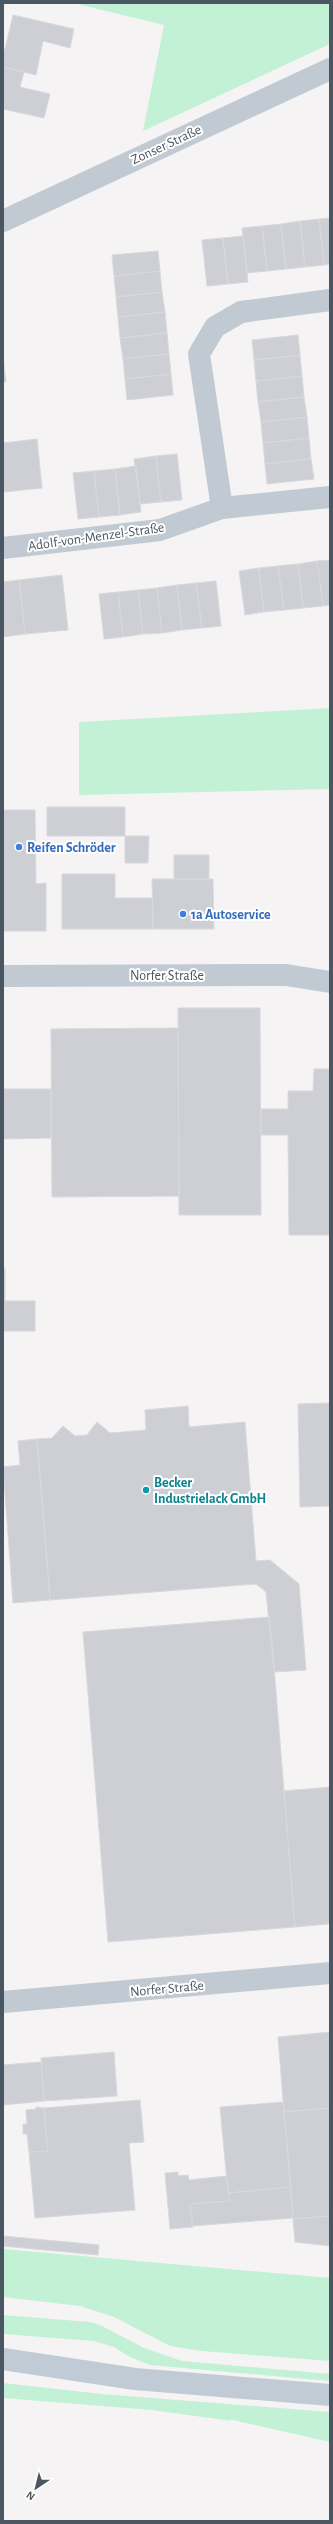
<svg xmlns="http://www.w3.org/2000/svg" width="333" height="2524" font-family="'Alegreya Sans',sans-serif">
	<rect width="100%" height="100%" fill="#f5f3f3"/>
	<path fill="#c3f1d5" d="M80,3h250v41l-187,87 21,-106 -83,-20z
		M330,708v81l-251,6v-73z
		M3,2249l327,29v83l-128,-10 -32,-5 -56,-29 -34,-11 -77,-9z
		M3,2315l87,7 10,3 44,23 38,13 148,13v7l-180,-16 -20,-8 -16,-10 -20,-6 -91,-7z
		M3,2383l99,11 228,18v30l-101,-23 3,2 -80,-11 -149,-12z"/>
	<path fill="#cdcfd5" stroke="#d7d9de" d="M13,15l61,14 -4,19 -27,-7 -7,34 -33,-8v-18h2z
		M3,67l21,5 -4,15 30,7 -6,24 -41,-9z
		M330,218v46l-6,1 -5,-46z
		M319,219l5,46 -19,2 -5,-46z
		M300,221l5,46 -19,2 -5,-45z
		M281,224l5,45 -19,2 -5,-45z
		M262,226l5,45 -20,2 -5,-45z
		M243,236l5,46 -20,2 -5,-46z
		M223,238l5,46 -21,2 -5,-46z
		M158,251l2,20 -46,5 -2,-21z
		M160,271l2,21 -46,5 -2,-21z
		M162,292l3,20 -47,5 -2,-20z
		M165,312l2,21 -47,5 -2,-21z
		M167,333l2,21 -46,5 -3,-21z
		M298,335l2,20 -46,5 -2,-20z
		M169,354l2,20 -46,5 -2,-20z
		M300,355l2,21 -46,5 -2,-21z
		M3,357l3,25h-3z
		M171,374l2,21 -46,5 -2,-21z
		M302,376l2,21 -46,5 -2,-21z
		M304,397l3,20 -46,5 -3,-20z
		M307,417l2,21 -46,5 -2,-21z
		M309,438l2,21 -46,5 -2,-21z
		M37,439l5,49 -38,4 -1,-49z
		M177,454l5,46 -21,2 -5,-46z
		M156,456l5,46 -21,2 -6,-45z
		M311,459l3,20 -47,5 -2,-20z
		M136,466l5,46 -21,3 -5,-46z
		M115,469l5,46 -21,2 -5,-46z
		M94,471l5,46 -21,2 -5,-46z
		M330,560v45l-7,1 -6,-45z
		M317,561l6,45 -20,2 -5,-44z
		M298,564l5,44 -19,2 -6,-44z
		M278,566l6,44 -20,2 -5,-44z
		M259,568l5,44 -19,3 -6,-44z
		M62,575l6,55 -43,4 -6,-54z
		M19,580l6,54 -22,3v-55z
		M216,581l5,45 -19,2 -6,-45z
		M196,583l6,45 -20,2 -5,-45z
		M177,585l5,45 -20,3 -5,-45z
		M157,588l5,45 -19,1 -5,-44z
		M138,590l5,44 -20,3 -5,-45z
		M118,592l5,45 -19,2 -5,-45z
		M47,807h78v29h-78z
		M3,810h32l1,74 10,-1v48h-43z
		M125,836h24l-1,27h-23z
		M174,855h35v24h-35z
		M62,874h53v24h37l1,31h-91z
		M152,879h61l1,50h-61z
		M178,1008h82l1,207h-82z
		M178,1028l1,168 -127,1 -1,-168z
		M314,1069h16v166h-41l-1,-100h-27v-26h27v-18h25z
		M3,1089h48v49l-48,1z
		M3,1269h2v32h30v30h-32z
		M330,1403v103l-30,1 -2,-103z
		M188,1406l1,21 56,-5 11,139 14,-1 29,24 7,86 -32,2 -8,-80 -10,-8 -206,16 -13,-161 15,-1 11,-12 12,10 12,-1 10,-13 13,11 36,-3 -1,-20z
		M37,1439l13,161 -37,3 -10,-136 17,-2 -2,-24z
		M270,1617l25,310 -187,15 -25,-310z
		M330,1787v135l-2,2 -33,3 -11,-136z
		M330,2032v76l-46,4 -6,-75z
		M114,2052l3,44 -73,5 -3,-43z
		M41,2062l3,39 -41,4v-40z
		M140,2100l4,42 -15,1 6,67 -100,8 -6,-66 19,-1 -4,-43z
		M283,2102l8,85 -63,6 -8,-86z
		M36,2107l8,1 4,43 -19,1 -2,-18h-4v-10h4l-1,-14 10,-1z
		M330,2108v108l-37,3 -9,-107z
		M178,2172v4l10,-1 1,5 37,-4 4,25 -40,3 3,23 -23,2 -5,-56z
		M291,2187l2,31 -101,8 -2,-22 40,-3 -1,-8z
		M330,2216v30l-35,-4 -2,-23z
		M3,2236l96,9 -1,10 -95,-9z"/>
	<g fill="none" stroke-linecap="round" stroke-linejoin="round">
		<path stroke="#c1cad2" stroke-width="22" d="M3,221l327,-152
			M222,508l-23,-154 16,-27 26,-15 89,-12
			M3,548l157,-18 62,-22 108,-11
			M3,976l283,-1 44,7
			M3,2002l327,-29"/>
		<path stroke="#c1cbd6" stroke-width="22" d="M3,2359l132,20 195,16"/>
	</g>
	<g fill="#3f7fe0" stroke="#fff" stroke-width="1.5">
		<circle cx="19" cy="847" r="4"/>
		<circle cx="183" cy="914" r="4"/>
	</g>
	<circle fill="#0f9aa8" stroke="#fff" stroke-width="1.5" cx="146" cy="1490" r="4"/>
	<g text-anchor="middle" stroke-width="4" stroke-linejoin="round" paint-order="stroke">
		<g font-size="14" fill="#4a5661" stroke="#fff">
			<text transform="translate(166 144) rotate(-25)" y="5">Zonser Straße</text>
			<text transform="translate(96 536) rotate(-8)" y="5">Adolf-von-Menzel-Straße</text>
			<text x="167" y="980">Norfer Straße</text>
			<text transform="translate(167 1988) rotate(-5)" y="5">Norfer Straße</text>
		</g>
		<g font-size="14" font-weight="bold" fill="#366cbe" stroke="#fff" text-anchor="start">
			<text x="27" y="852">Reifen Schröder</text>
			<text x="191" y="919">1a Autoservice</text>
		</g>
		<g font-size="14" font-weight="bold" fill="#0d838f" stroke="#fff" text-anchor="start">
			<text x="154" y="1487">Becker<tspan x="154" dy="16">Industrielack GmbH</tspan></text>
		</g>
	</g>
	<rect width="333" height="2524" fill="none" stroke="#4a5661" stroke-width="8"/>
	<g transform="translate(36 2488) rotate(215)" stroke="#ffffff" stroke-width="3" paint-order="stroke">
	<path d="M0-3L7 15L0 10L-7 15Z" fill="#4a5661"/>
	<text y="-6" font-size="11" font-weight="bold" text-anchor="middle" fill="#4a5661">N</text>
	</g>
</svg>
